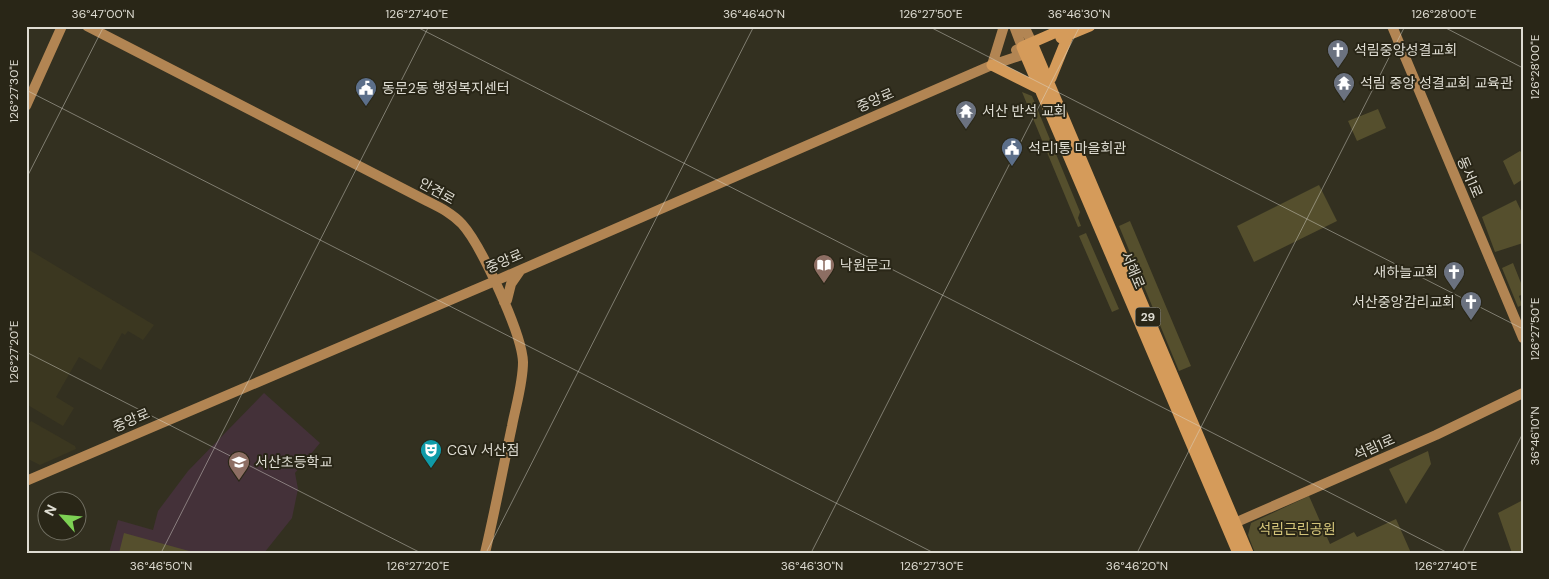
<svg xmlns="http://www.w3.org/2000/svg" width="1549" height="579" font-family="'DM Sans','Noto Sans KR',sans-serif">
	<rect width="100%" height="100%" fill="#333020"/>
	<path fill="#3b3720" d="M26,248l128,77 -11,15 -15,-9 -3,4 -3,-2 -21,37 -22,-13 -23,40 18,11 -11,18 -37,-22z
		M31,421l44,25 1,3 -36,16 -14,-7v-30z"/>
	<path fill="#443139" d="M264,393l56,50 -25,30 3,16 -6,29 -28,35h-155l9,-33 35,10 5,-19 30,-40z"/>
	<path fill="#554f2d" d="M1022,92l10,4 48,116 -2,6 3,8 -3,1z
		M1378,109l8,19 -29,13 -9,-20z
		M1520,151l3,3v25l-9,6 -11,-24z
		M1319,185l18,36 -83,41 -17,-36z
		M1516,200l7,15v28l-28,9 -13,-35z
		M1130,221l61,145 -12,5 -60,-145z
		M1086,233l33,76 -7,3 -33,-76z
		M1513,263l10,25v6l-4,2 3,9 -4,2 -16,-39z
		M1428,451l3,13 -25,40 -17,-35z
		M1309,496l21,48 24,-12 3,5 39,-18 15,34h-156l-7,-18 3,-12z
		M1523,500v53h-11l-14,-40z
		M124,533l65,18 2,2h-72z"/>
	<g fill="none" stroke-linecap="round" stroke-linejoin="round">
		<path stroke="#b28553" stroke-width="10" d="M87,26l340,175c12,6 25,12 35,23 19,21 60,110 61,138 0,21 -7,43 -11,64 -9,42 -17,85 -27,127
			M1014,26l8,21 -6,3
			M1024,26l8,17
			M1392,26l131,312
			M992,65l12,-39
			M26,106l36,-80
			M504,302l3,-2 4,-16 9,-13
			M26,481l469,-200 497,-216 33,-11
			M1230,525l206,-90 87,-42"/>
		<path stroke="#d59b5a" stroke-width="11" d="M1070,26l-48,21 216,506
			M1061,38l29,-12
			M1032,43l216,510
			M992,65l48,24
			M1048,80l3,-2 17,-42"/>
	</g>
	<path fill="none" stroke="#dedcd2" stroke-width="1" stroke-opacity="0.45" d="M415,26l1033,527M928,26l595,303M1442,26l81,42M26,90l908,463M26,179l78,-153M26,352l395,201M161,553l268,-527M486,553l268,-527M811,553l269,-527M1137,553l268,-527M1462,553l61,-120"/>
	<defs>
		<g id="church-pin" transform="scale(1.125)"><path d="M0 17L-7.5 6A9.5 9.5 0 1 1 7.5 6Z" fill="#6b7280" stroke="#292617"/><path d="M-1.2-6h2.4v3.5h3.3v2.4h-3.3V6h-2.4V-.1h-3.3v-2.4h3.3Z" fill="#fff"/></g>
		<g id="temple-pin" transform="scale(1.125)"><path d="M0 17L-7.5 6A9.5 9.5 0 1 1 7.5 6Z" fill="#6b7280" stroke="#292617"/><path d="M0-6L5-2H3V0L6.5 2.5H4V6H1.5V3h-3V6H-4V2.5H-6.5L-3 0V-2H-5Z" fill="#fff"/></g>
		<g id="civic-pin" transform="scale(1.125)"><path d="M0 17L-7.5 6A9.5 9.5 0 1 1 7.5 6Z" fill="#5c6f8a" stroke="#292617"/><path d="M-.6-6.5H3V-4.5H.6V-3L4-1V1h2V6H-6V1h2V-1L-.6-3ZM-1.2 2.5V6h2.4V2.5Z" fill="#fff"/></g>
		<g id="library-pin" transform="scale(1.125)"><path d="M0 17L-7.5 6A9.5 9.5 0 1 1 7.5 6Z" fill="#8d6e63" stroke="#292617"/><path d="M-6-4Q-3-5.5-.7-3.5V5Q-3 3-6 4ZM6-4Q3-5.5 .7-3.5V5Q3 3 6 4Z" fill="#fff"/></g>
		<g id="theatre-pin" transform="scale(1.125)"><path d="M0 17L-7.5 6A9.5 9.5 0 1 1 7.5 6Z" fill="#0f9aa8" stroke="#292617"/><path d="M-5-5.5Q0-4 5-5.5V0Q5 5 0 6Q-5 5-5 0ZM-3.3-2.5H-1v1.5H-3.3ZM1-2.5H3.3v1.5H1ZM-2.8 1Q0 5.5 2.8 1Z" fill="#fff"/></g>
		<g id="school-pin" transform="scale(1.125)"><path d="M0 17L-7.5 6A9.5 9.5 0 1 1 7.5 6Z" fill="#8d6e63" stroke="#292617"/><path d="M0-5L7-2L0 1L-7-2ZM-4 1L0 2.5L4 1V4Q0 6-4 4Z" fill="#fff"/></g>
	</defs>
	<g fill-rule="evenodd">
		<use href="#church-pin" x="1338" y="50"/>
		<use href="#temple-pin" x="1344" y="83"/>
		<use href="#civic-pin" x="366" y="88"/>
		<use href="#temple-pin" x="966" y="111"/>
		<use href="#civic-pin" x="1012" y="148"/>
		<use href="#library-pin" x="824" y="265"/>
		<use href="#church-pin" x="1454" y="272"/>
		<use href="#church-pin" x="1471" y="302"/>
		<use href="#theatre-pin" x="431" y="450"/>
		<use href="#school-pin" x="239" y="462"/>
	</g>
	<g text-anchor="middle" stroke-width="4" stroke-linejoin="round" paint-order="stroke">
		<rect fill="#292617" stroke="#a8a59a" stroke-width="1" x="1135.5" y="307.5" width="25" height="19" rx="4"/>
		<g font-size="12" font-weight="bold" fill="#dedcd2">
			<text x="1148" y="321">29</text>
		</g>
		<g font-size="14" fill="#dedcd2" stroke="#292617" text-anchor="start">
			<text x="1354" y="55">석림중앙성결교회</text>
			<text x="1360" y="88">석림 중앙 성결교회 교육관</text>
			<text x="382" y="93">동문2동 행정복지센터</text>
			<text x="982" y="116">서산 반석 교회</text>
			<text x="1028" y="153">석리1통 마을회관</text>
			<text x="840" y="270">낙원문고</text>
			<text x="1438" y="277" text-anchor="end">새하늘교회</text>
			<text x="1455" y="307" text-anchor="end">서산중앙감리교회</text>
			<text x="447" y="455">CGV 서산점</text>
			<text x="255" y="467">서산초등학교</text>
		</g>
		<g font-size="14" fill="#dedcd2" stroke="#292617">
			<text transform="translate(875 100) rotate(-23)" y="5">중앙로</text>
			<text transform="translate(1470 177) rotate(67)" y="5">동서1로</text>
			<text transform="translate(437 191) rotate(29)" y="5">안견로</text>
			<text transform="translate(504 261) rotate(-23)" y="5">중앙로</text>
			<text transform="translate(1133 270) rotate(67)" y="5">서해로</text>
			<text transform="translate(131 420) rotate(-23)" y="5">중앙로</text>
			<text transform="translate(1374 447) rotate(-24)" y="5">석림1로</text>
		</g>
		<g font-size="14" fill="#d3c47a" stroke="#292617">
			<text x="1297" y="534">석림근린공원</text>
		</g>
	</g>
	<rect width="1549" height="579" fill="none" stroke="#292617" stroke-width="55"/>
	<g transform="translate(62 516) rotate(297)"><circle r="24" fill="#292617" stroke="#716f62"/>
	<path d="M0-4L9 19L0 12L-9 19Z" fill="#7dd154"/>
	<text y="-8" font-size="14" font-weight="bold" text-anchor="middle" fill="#dedcd2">N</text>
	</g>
	<rect x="28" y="28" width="1494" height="524" fill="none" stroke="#dedcd2" stroke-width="2"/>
	<g font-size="12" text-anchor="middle" fill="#dedcd2">
		<text x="103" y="18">36°47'00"N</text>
		<text x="417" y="18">126°27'40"E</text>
		<text x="754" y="18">36°46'40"N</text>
		<text x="931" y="18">126°27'50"E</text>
		<text x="1079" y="18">36°46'30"N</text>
		<text x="1444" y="18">126°28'00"E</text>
		<text transform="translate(1535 67) rotate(-90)" y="4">126°28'00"E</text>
		<text transform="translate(14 91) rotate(-90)" y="4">126°27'30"E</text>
		<text transform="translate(1535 329) rotate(-90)" y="4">126°27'50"E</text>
		<text transform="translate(14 352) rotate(-90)" y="4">126°27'20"E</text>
		<text transform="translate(1535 436) rotate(-90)" y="4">36°46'10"N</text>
		<text x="161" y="570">36°46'50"N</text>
		<text x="418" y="570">126°27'20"E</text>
		<text x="812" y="570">36°46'30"N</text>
		<text x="932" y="570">126°27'30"E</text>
		<text x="1137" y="570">36°46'20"N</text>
		<text x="1446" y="570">126°27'40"E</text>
	</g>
</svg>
